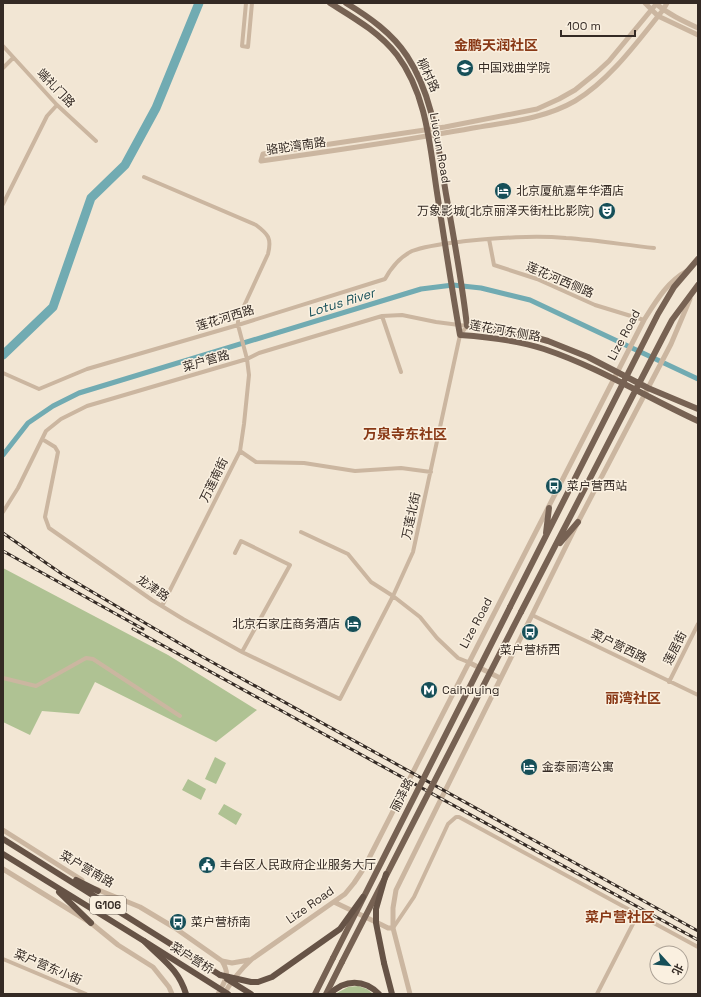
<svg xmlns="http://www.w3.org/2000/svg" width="701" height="997" font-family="'Space Grotesk','Noto Sans SC',sans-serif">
	<rect width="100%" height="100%" fill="#f2e6d4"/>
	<path fill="#afc293" d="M3,568l165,87 89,55 -41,32 -121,-60 -16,32 -37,-3 -12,24 -27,-13z
		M215,757l11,6 -10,21 -11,-5z
		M188,779l18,10 -5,11 -19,-10z
		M224,804l18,10 -6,11 -18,-11z
		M358,986l9,3 6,5h-38l13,-7z"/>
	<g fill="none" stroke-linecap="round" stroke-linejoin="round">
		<path stroke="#71abb2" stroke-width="5" d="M3,455l25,-32 25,-17 26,-13 342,-104 32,-4 28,3 49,12 168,79"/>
		<path stroke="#71abb2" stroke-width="9" d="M3,355l50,-48 38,-109 34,-33 31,-57 43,-105"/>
		<path stroke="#cbb6a0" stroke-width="4" d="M246,3l-4,43 6,1 4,-44
			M3,46l54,59 39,36
			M3,68l10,-10
			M144,177l112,48c12,9 16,13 12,29l-30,65v6l9,34 2,16 -5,49 -4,27 -78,155
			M3,204l44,-88 10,-11
			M489,239l5,26 43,14 58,26 49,15
			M382,316l19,56
			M3,373l36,16 48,-20 151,-44 147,-46c6,-11 15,-22 27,-28 15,-6 37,-8 54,-10 33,-3 67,-6 100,-3 30,2 59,7 88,10
			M42,439l13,8 3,5 -13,65 4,11 103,72 31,19 59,33 98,47 53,-103 20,-44 47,-217 7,-9
			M240,451l16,11 48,1 51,8 46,-3 30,4
			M3,512l15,-24 28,-57 15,-12 26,-13 160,-47 12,-6 123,-37 20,-1 34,7 31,4
			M301,532l47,22 23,28 22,14 27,21 17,21 21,20 10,4
			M235,553l6,-12 49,24 -48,87
			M532,615l166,80
			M3,678l33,8 50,-28 7,1 87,57
			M669,682l29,-58
			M393,928l21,-31 34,-73 8,-7h3l239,130
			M3,959l83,35
			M597,994l41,-80"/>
		<path stroke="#cbb6a0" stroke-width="5" d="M645,3l13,13 40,19
			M655,3c13,11 28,18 43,25
			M657,3l-48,58 -13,12 -21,17 -16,9 -22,10 -92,18 -182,27 -2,7c71,-10 142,-20 212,-33 35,-6 71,-9 102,-27 35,-21 63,-60 88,-91l4,-7
			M468,662l32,16
			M3,830l79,50
			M3,869l88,54 27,22 35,22 16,20 3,7
			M96,889l44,18 35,21 47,33 10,2 17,-3
			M334,902l48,23 6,3h5
			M218,994c7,-14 13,-18 4,-33
			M224,994c8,-14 16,-24 28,-35l93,-65 9,-11 10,-15 280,-548c12,-19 23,-38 43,-49
			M410,994l-17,-66v-20l3,-18 182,-368 93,-178 19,-45"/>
		<path stroke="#776253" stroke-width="6" d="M330,3c24,15 49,29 67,52 31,41 33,95 41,144 7,45 14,91 22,136 28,2 57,5 84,14 54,18 102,48 154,72
			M346,3c23,14 46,30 61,53 27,41 31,91 39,138 8,44 16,88 21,132l56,8 25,7 40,16 60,31 50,21
			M546,533l3,-25
			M560,543l18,-21
			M510,607l148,-293 16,-27 24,-28
			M521,612l141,-273 10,-19 26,-35
			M315,994l18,-36
			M326,994l16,-32"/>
		<path stroke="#665346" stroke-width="6" d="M3,839l217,136
			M3,854l141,87c18,19 34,27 42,53
			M76,880l22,11
			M59,892l32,31
			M384,963l8,31
			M330,994c15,-15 34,-15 49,0"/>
		<g stroke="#342a24" stroke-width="3">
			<path id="rail" d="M3,533l59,41 139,82 497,275
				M3,551l140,78
				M133,629l565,311"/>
		</g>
		<use href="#rail" stroke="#faf0e0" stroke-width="1.5" stroke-dasharray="4.5" stroke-linecap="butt"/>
		<path stroke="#776253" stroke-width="6" d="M333,958l177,-351
			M342,962l179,-350"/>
		<path stroke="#665346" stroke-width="6" d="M144,941l84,53
			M384,963l-8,-40v-14l10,-35
			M220,975l31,7h7l14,-5 68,-48 23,-32
			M227,979l24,15"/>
	</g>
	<defs>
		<g id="university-disc" transform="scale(0.9)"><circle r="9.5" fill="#164f58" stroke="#faf0e0"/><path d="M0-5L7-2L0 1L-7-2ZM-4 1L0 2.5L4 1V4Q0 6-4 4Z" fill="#fff"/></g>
		<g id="hotel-disc" transform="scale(0.9)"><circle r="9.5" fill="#164f58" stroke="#faf0e0"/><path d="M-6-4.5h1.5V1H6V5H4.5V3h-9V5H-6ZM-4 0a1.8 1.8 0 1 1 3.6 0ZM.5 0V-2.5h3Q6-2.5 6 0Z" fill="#fff"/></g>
		<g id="theatre-disc" transform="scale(0.9)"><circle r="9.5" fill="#164f58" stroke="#faf0e0"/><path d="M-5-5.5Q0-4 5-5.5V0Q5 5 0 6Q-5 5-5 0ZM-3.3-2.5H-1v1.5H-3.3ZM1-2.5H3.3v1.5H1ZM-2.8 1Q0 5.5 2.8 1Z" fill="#fff"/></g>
		<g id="bus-disc" transform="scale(0.9)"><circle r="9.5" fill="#164f58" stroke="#faf0e0"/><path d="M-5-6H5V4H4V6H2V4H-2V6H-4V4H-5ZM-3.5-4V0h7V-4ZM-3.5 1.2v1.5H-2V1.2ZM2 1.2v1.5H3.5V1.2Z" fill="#fff"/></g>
		<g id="metro-disc" transform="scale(0.9)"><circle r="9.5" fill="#164f58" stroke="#faf0e0"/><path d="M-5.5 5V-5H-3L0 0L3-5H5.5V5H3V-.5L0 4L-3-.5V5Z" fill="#fff"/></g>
		<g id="civic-disc" transform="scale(0.9)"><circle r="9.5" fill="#164f58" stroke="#faf0e0"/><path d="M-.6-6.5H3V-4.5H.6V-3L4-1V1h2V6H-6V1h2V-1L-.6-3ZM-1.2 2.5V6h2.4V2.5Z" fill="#fff"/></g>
	</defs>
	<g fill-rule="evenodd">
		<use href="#university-disc" x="465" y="68"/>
		<use href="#hotel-disc" x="503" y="191"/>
		<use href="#theatre-disc" x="607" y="211"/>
		<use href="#bus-disc" x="554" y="486"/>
		<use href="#hotel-disc" x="353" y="624"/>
		<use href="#bus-disc" x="530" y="632"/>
		<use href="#metro-disc" x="429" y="690"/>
		<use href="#hotel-disc" x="529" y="767"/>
		<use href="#civic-disc" x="207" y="865"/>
		<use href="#bus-disc" x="178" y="922"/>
	</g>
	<g text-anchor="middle" stroke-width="3" stroke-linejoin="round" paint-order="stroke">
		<rect fill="#faf0e0" stroke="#6f655c" stroke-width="1" x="90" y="896" width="36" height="18" rx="3"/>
		<g font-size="11" font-weight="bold" fill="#342a24">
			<text x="108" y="909">G106</text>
		</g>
		<g font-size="12" fill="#342a24" stroke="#faf0e0" text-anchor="start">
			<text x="478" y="72">中国戏曲学院</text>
			<text x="516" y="195">北京厦航嘉年华酒店</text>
			<text x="594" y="215" text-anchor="end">万象影城(北京丽泽天街杜比影院)</text>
			<text x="567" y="490">菜户营西站</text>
			<text x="340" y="628" text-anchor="end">北京石家庄商务酒店</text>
			<text x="530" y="654" text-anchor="middle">菜户营桥西</text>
			<text x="442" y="694">Caihuying</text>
			<text x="542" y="771">金泰丽湾公寓</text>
			<text x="220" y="869">丰台区人民政府企业服务大厅</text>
			<text x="191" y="926">菜户营桥南</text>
		</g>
		<g font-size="12" fill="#342a24" stroke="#faf0e0">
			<text transform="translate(428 75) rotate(65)" y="4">柳村路</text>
			<text transform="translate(56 88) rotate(46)" y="4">端礼门路</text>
			<text transform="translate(296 146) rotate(-8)" y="4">骆驼湾南路</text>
			<text transform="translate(440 148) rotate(80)" y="4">Liucun Road</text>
			<text transform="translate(560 280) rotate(23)" y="4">莲花河西侧路</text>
			<text transform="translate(225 318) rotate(-17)" y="4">莲花河西路</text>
			<text transform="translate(505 331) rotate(10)" y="4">莲花河东侧路</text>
			<text transform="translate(624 335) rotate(-62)" y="4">Lize Road</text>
			<text transform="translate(206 361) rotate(-16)" y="4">菜户营路</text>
			<text transform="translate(214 480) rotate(-64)" y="4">万莲南街</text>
			<text transform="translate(411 516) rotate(-78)" y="4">万莲北街</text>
			<text transform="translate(153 588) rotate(34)" y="4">龙津路</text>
			<text transform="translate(476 623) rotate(-62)" y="4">Lize Road</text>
			<text transform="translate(619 646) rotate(26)" y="4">菜户营西路</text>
			<text transform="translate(675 648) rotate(-63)" y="4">莲居街</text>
			<text transform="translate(402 795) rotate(-63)" y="4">丽泽路</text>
			<text transform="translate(87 869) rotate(30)" y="4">菜户营南路</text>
			<text transform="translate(310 905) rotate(-35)" y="4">Lize Road</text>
			<text transform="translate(192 958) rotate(32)" y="4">菜户营桥</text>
			<text transform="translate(48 967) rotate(23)" y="4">菜户营东小街</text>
		</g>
		<g font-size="13" font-style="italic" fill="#164f58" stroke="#faf0e0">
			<text transform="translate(341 302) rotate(-17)" y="5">Lotus River</text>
		</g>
		<g font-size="14" font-weight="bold" fill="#893916" stroke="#faf0e0">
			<text x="496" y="50">金鹏天润社区</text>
			<text x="405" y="439">万泉寺东社区</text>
			<text x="633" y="703">丽湾社区</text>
			<text x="620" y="922">菜户营社区</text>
		</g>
	</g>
	<rect width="701" height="997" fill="none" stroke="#342a24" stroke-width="8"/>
	<g transform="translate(669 965) rotate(117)"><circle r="19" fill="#faf0e0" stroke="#aba195"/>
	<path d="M0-3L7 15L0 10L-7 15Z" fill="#164f58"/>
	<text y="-6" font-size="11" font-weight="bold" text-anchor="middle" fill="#342a24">北</text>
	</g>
	<path d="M561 30v6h74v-6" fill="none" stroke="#342a24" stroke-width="2"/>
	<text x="567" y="30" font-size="12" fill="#342a24" stroke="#faf0e0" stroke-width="3" paint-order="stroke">100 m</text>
</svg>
